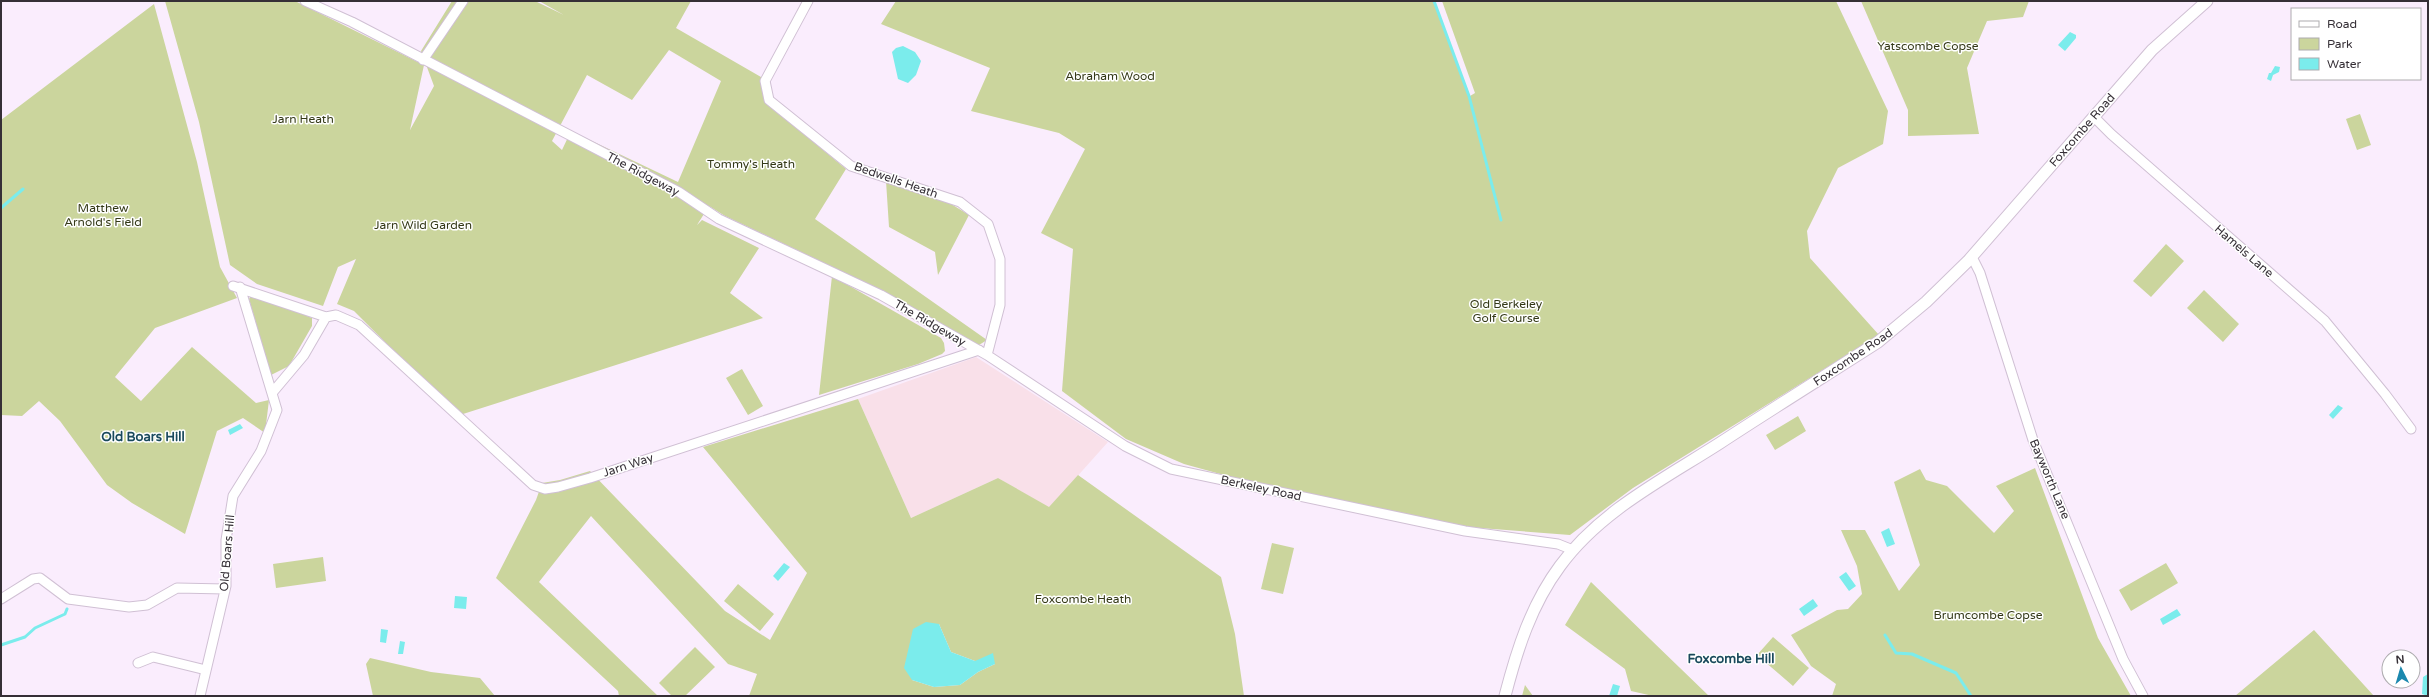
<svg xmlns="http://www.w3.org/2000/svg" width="2429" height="697" font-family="'Varela Round',sans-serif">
	<rect width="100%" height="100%" fill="#faedfd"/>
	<path fill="#f9e0e9" d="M976,357l132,85 -59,66 -51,-30 -87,40 -53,-119z"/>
	<path fill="#cbd59d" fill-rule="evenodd" d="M165,1h130l129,64 -14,65 24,-44 -13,-35 31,-50h83l29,14 -25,-14h152l-15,27 85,49 3,20 5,8 77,64 -31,50 172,121 -8,5 -100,-56 -154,-73 -16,-10 -12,19 5,-5 57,28 -29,45 33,25 -300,96 -66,-60 -43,-43 -17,-7 19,-45 -18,8 -15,39 -66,-22 -27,-19 -31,-143zM669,50l52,31 -43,101 -107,-51 -9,19 -10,-9 35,-66 45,25z
		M896,1h538l36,95 5,-3 -33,-92h394l52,110 -5,33 -45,24 -31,63 3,27 69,77 -246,153 -63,47 -103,-8 -214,-44 -69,-19 -58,-25 -64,-48 11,-142 -32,-16 44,-84 -26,-16 -88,-22 19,-43 -109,-44z
		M1861,1h168l-6,16 -36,4 -20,47 12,66 -71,2v-26z
		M154,4l43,158 23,105 17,31 -82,30 -40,49 26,24 51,-54 64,56 13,-3 -4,33 -22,-15 -26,13 -32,103 -53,-31 -25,-18 -47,-64 -21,-20 -17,15 -21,-1v-295z
		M2360,114l11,31 -14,5 -11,-31z
		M886,181l57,18 26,16 -31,60 -3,-23 -46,-25z
		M2166,244l18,17 -33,36 -18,-16z
		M832,276l109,62 3,5 1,8 -3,3 -24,10 -99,31z
		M2204,290l35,34 -16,18 -36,-34z
		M252,293l60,25v8l-23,40 -18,9 -22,-76z
		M742,369l21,37 -15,9 -22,-37z
		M858,399l53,119 87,-40 51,29 29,-32 143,102 14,57 9,62h-495l8,-22 -29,-10 -137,-148 -52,66 119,114h-39l-1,-5 -122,-113 40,-78 6,-17 18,-3 30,-9 135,140 45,29 37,-67 -104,-126zM939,624l12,28 24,9 20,3 -17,8 -18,13 -26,2 -22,-7z
		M1798,416l8,15 -31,19 -9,-15z
		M2035,468l63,170 33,58h-299l4,-12 -25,-18 -20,-31 46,-25 11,-1 14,-15 -5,-28 -16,-36h24l34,61 21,-26 -26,-83 26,-13 6,11 21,6 47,47 20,-22 -18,-25z
		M1272,543l22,5 -11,46 -22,-5z
		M323,557l3,24 -50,7 -3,-24z
		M2166,563l12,20 -47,28 -12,-21z
		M1591,582l118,114h-56l-22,-5 -6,-22 -60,-44z
		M738,584l36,30 -14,17 -36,-30z
		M2314,630l60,66h-139z
		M1773,637l36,31 -16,18 -36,-31z
		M695,647l20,20 -30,29h-13l-13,-13z
		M370,658l61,14 49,6 15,18h-122l-7,-32z
		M1525,685l8,11h-11z"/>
	<path fill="#7becec" d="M2070,32l6,3v3l-11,13 -7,-6z
		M903,46l12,6 6,9 -5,14 -8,8 -10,-4 -6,-27 4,-4z
		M2275,66l5,1 -1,5 -6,3 -2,6 -4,-2 2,-6h2z
		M2338,405l5,3 -10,11 -4,-4z
		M240,424l3,4 -13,7 -2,-5z
		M1889,528l6,16 -8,3 -6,-15z
		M784,563l6,4 -12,14 -5,-5z
		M1846,572l10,14 -7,5 -10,-14z
		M455,596l12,1 -1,12 -12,-1z
		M1813,599l5,7 -14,10 -5,-7z
		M2177,609l4,6 -18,10 -3,-6z
		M926,622l13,2 12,28 24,9 18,-8 2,11 -17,8 -18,13 -26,2 -22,-7 -8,-12 9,-39z
		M381,629l7,1 -2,13 -6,-1z
		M400,641l5,1 -2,12h-5z
		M2428,674v22l-6,-2 1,-17z
		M1613,684l7,2 -3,10h-8z"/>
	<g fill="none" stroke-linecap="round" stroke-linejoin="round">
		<path stroke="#7becec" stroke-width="3" d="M1434,1l35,95 32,124
			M1,208l22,-19
			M1885,635l11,18 16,1 44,19 15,23
			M1,645l24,-8 10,-9 30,-14 2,-5"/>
		<g stroke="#d0c0d4" stroke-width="11">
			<path id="minor" d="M305,1l47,21 327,170 40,27 162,76 106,60 138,91 46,23 294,62 93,13 15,6
				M808,1l-43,80 4,19 82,66 109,36 28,22 12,35v46l-13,50
				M423,60l40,-59
				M2094,117l17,17 214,187 60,73 26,35
				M1972,257l8,16 53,167 90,219 20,37
				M233,286l93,31 10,-2 23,10 174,160 12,4 13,-2 32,-9 389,-128
				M272,393l32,-38 22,-38
				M1,599l32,-20 7,-1 28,21 61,8 18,-2 30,-17 48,1
				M138,663l15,-6 53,13
				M200,696l26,-110v-46l7,-44 28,-45 16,-41 -37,-123"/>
		</g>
		<g stroke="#d0c0d4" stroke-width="13">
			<path id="tertiary" d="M1505,696c12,-46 26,-91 55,-130 40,-55 104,-87 160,-123 52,-34 105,-67 158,-101l48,-40 42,-41 184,-211 55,-49"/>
		</g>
		<use href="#minor" stroke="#fff" stroke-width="9"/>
		<use href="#tertiary" stroke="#fff" stroke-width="11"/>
	</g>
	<g text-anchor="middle" stroke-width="3" stroke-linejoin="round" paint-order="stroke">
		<g font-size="12" fill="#343917" stroke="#fff">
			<text x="1928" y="50">Yatscombe Copse</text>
			<text x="1110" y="80">Abraham Wood</text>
			<text x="303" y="123">Jarn Heath</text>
			<text x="751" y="168">Tommy's Heath</text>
			<text x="103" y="212">Matthew<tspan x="103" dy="14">Arnold's Field</tspan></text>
			<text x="423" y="229">Jarn Wild Garden</text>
			<text x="1506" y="308">Old Berkeley<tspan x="1506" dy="14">Golf Course</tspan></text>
			<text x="1083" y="603">Foxcombe Heath</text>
			<text x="1988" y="619">Brumcombe Copse</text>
		</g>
		<g font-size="12" fill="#352f36" stroke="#fff">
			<text transform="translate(2082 130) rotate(-49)" y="4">Foxcombe Road</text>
			<text transform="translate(643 174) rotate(28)" y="4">The Ridgeway</text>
			<text transform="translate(896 180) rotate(19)" y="4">Bedwells Heath</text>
			<text transform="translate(2244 251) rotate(41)" y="4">Hamels Lane</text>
			<text transform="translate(930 323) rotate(30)" y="4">The Ridgeway</text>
			<text transform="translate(1853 357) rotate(-34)" y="4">Foxcombe Road</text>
			<text transform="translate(628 465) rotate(-18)" y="4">Jarn Way</text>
			<text transform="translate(2050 479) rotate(67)" y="4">Bayworth Lane</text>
			<text transform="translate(1261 488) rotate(12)" y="4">Berkeley Road</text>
			<text transform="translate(227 553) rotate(-85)" y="4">Old Boars Hill</text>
		</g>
		<g font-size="13" font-weight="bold" fill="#19495c" stroke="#fff">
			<text x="143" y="441">Old Boars Hill</text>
			<text x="1731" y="663">Foxcombe Hill</text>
		</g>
	</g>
	<rect width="2429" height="697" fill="none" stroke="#352f36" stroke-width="4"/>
	<rect x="2291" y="8" width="130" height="72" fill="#ffffff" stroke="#aeacaf"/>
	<rect x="2299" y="21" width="20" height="6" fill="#ffffff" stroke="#aeacaf"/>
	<text x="2327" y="28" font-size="12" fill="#352f36">Road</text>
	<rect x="2299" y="38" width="20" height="12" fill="#cbd59d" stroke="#aeacaf"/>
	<text x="2327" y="48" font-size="12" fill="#352f36">Park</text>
	<rect x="2299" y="58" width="20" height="12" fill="#7becec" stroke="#aeacaf"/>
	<text x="2327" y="68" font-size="12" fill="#352f36">Water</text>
	<g transform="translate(2401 669) rotate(355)"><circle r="19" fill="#ffffff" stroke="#aeacaf"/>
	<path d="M0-3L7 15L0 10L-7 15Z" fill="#1b88ae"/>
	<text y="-6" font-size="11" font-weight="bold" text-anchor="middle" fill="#352f36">N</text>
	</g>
</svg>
